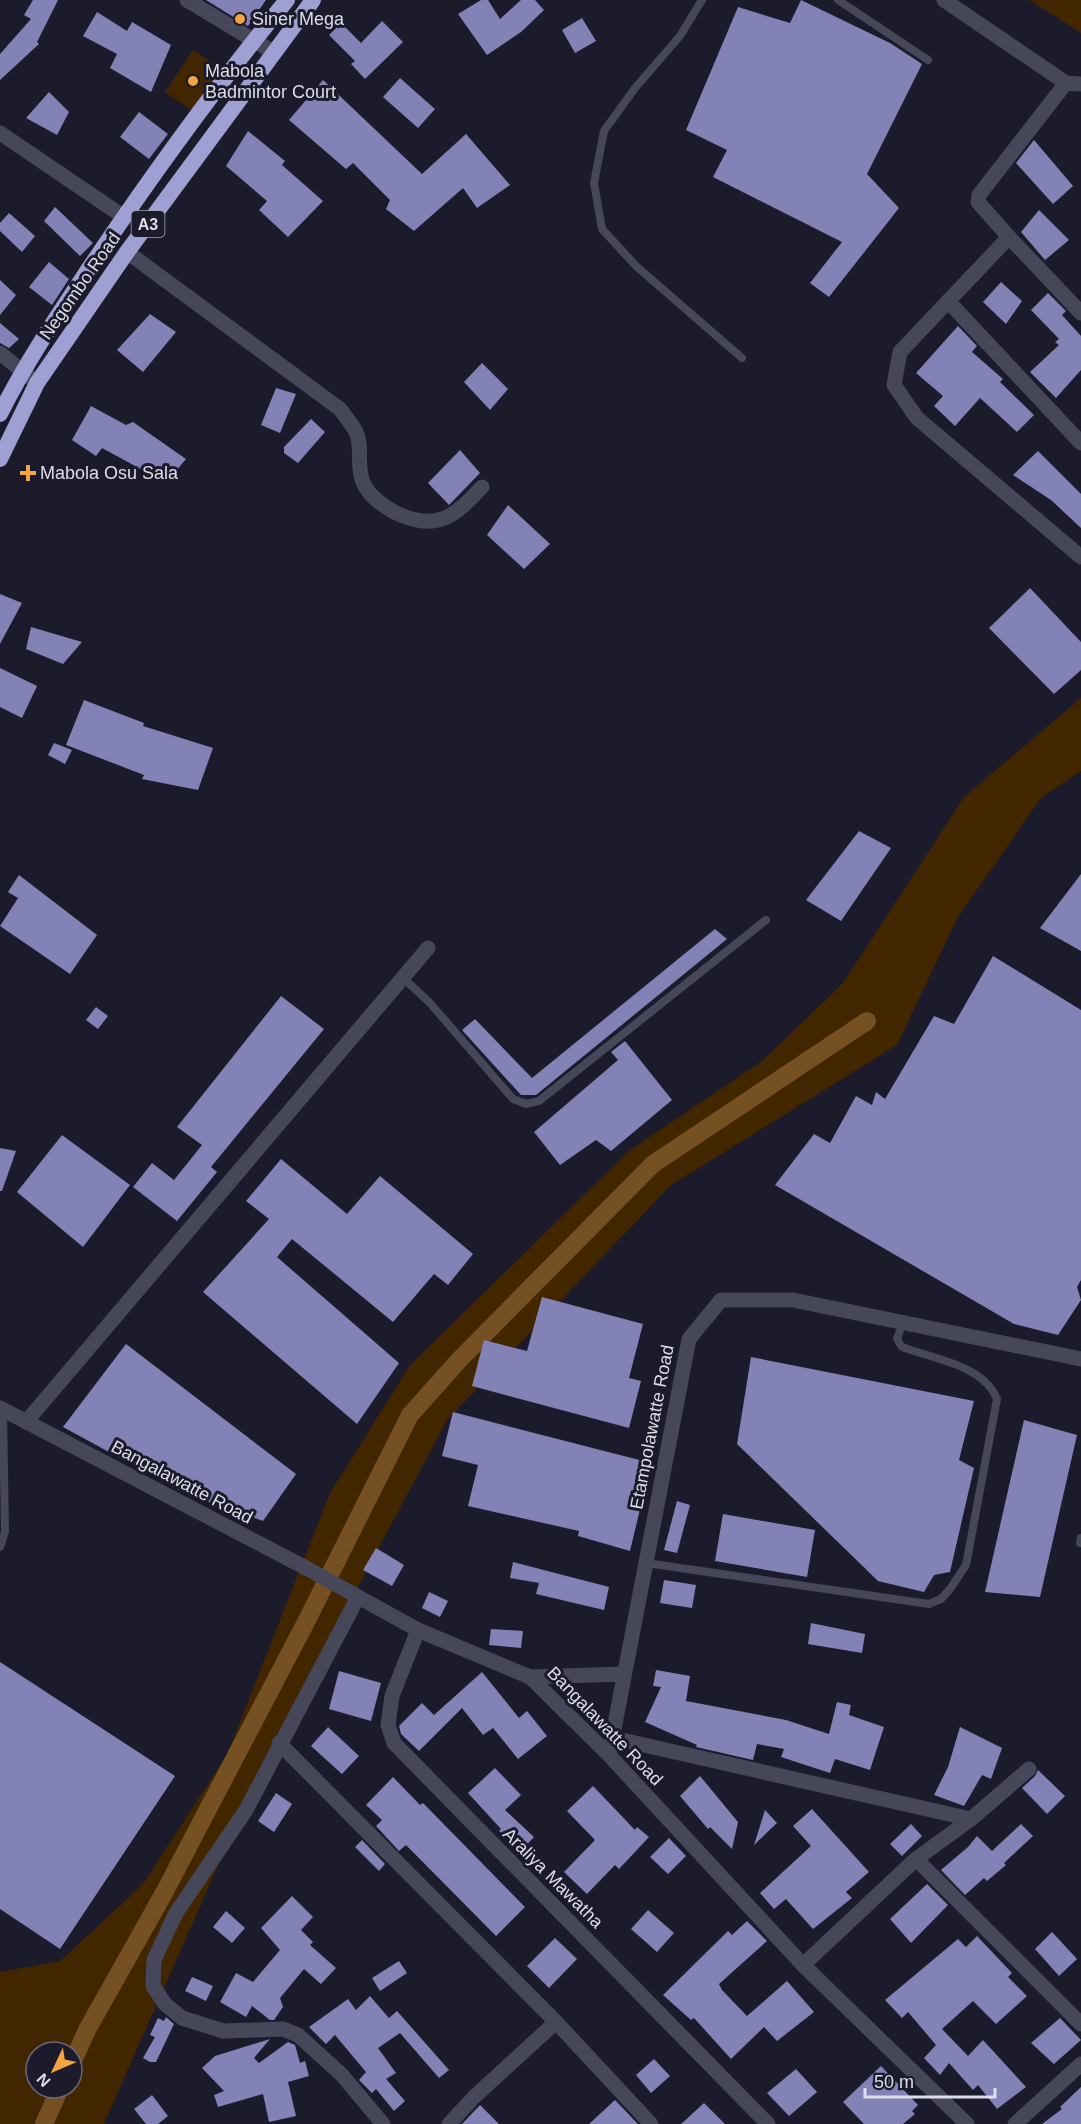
<svg xmlns="http://www.w3.org/2000/svg" width="1081" height="2124" font-family="Arial,sans-serif">
	<rect width="100%" height="100%" fill="#1b1b2b"/>
	<path fill="#422600" fill-rule="evenodd" d="M1029,0h52v33z
		M193,50l29,19 -28,43 -29,-20z
		M1081,698v73l-40,27 -83,119 -61,128 -227,141 -223,234 -189,355 -154,349h-104v-152l60,-11 83,-77 84,-129 103,-262 80,-128 221,-216 130,-87 82,-79 121,-186zM36,2052h36v36h-36z"/>
	<g fill="none" stroke-linecap="round" stroke-linejoin="round">
		<path stroke="#755022" stroke-width="18" d="M72,2063l15,-33 77,-137 141,-269 105,-209 50,-56 193,-195 214,-143 -4,3
			M44,2124l16,-36"/>
	</g>
	<path fill="#8282b7" d="M33,0h25l-21,42 2,2 -39,36v-26l31,-35 -7,-4z
		M206,0h60l-18,26z
		M481,0h7l12,19 21,-19h14l9,10 -23,22 -34,23 -29,-41z
		M801,0l89,43 32,21 -55,110 32,34 -70,89 -19,-14 32,-41 -129,-65 14,-27 -41,-20 52,-123 52,16z
		M97,12l30,19 5,-9 39,23 -20,47 -41,-24 7,-14 -34,-18z
		M582,18l14,23 -21,12 -13,-23z
		M382,21l21,21 -38,37 -14,-15 4,-3 -26,-26 12,-12 20,20z
		M400,78l35,31 -17,19 -35,-31z
		M323,80l99,94 44,-40 44,51 -33,23 -14,-20 -49,43 -28,-22 4,-9 -37,-37 -7,6 -57,-49z
		M49,92l20,20 -12,23 -31,-17z
		M139,112l29,22 -19,25 -29,-22z
		M248,131l37,30 -3,4 41,36 -35,36 -29,-27 8,-9 -41,-35z
		M1034,140l39,46 -20,18 -37,-41z
		M55,207l38,36 -13,13 -36,-35z
		M1039,210l30,30 -24,20 -24,-28z
		M9,213l26,23 -13,16 -22,-21v-8z
		M49,262l20,17 -17,26 -23,-18z
		M0,280l16,15 -16,20z
		M1001,282l21,19 -16,23 -23,-22z
		M1048,293l18,18 -4,4 19,21v34l-25,28 -26,-26 29,-27 -4,-3 4,-3 -28,-29z
		M150,314l26,18 -33,40 -26,-22z
		M0,323l19,16 -10,9 -9,-5z
		M958,326l19,20 -5,6 31,27 -3,3 34,33 -17,17 -37,-34 -25,28 -21,-20 9,-10 -27,-23z
		M482,363l26,26 -18,21 -26,-28z
		M276,388l20,6 -16,39 -19,-8z
		M91,406l35,19 7,-3 53,37 -11,13 -6,-6 -8,14 -59,-32 -6,8 -24,-16z
		M311,419l14,13 -27,31 -14,-10v-6z
		M460,450l20,23 -31,32 -21,-22z
		M1038,451l43,43v34l-30,-28 -38,-25z
		M508,505l42,39 -26,25 -37,-34z
		M1030,588l51,54v28l-27,24 -65,-66z
		M0,594l22,9 -22,41z
		M31,627l51,15 -19,22 -37,-15z
		M0,668l37,18 -15,32 -22,-11z
		M84,700l60,23 -1,3 70,22 -15,42 -56,-11 2,-4 -78,-30z
		M54,743l18,7 -7,14 -17,-9z
		M859,831l32,17 -50,73 -35,-21z
		M1081,874v77l-41,-23z
		M19,875l78,60 -27,39 -70,-48 18,-28 -10,-6z
		M715,929l12,10 -191,156h-15l-59,-65 13,-11 57,59z
		M993,956l88,54v270l-4,7 4,13 -23,35 -44,-11 -239,-139 39,-51 16,9 26,-47 16,9 4,-13 9,7 49,-83 20,8z
		M281,996l43,33 -113,138 6,5 -40,49 -44,-34 19,-24 22,17 28,-35 -25,-18z
		M96,1007l12,9 -10,13 -12,-9z
		M625,1041l47,59 -61,51 -15,-11 -36,25 -26,-33 84,-72 -7,-8z
		M62,1135l68,50 -47,62 -66,-55z
		M0,1148l16,3 -14,40h-2z
		M281,1159l66,55 33,-38 93,78 -25,31 -14,-11 -41,48 -101,-83 -15,18 122,106 -42,61 -154,-132 66,-73 -23,-18z
		M542,1297l101,27 -14,54 12,3 -12,47 -157,-42 12,-46 43,11z
		M126,1344l170,130 -33,47 -77,-27 -123,-67z
		M751,1357l223,44 -15,59 15,8 -24,104 -16,3 -10,17 -46,-11 -141,-137z
		M453,1412l198,51 -21,88 -52,-15 1,-5 -111,-25 10,-41 -36,-9z
		M1024,1420l53,15 -37,162 -55,-5z
		M677,1501l13,4 -13,48 -13,-3z
		M723,1514l92,16 -8,47 -92,-16z
		M376,1548l28,17 -12,21 -29,-16z
		M513,1562l96,25 -5,23 -68,-16 3,-11 -29,-5z
		M664,1580l32,5 -4,23 -32,-5z
		M429,1592l19,9 -8,16 -18,-9z
		M811,1623l54,11 -3,19 -54,-9z
		M491,1629l32,2 -2,17 -32,-3z
		M0,1662l175,114 -115,173 -60,-40z
		M656,1670l34,6 -4,25 100,19 43,14 8,-32 14,3 -2,10 35,12 -14,43 -35,-11 -5,14 -49,-16 3,-8 -27,-5 -4,16 -57,-13 1,-2 -52,-23 16,-35 -8,-1z
		M339,1671l42,12 -10,38 -42,-12z
		M482,1672l37,46 8,-7 20,25 -29,23 -25,-31 -10,7 -21,-27 -43,43 -18,-17 -2,-8 23,-23 12,12z
		M328,1727l31,29 -17,18 -31,-28z
		M960,1727l42,21 -11,31 -9,-4 -18,31 -30,-11 14,-28z
		M495,1768l26,27 -16,15 29,27 -13,14 -22,-20 2,-2 -33,-36z
		M1038,1770l27,26 -18,18 -25,-26 13,-12z
		M700,1776l38,46 -6,27 -22,-22 -2,2 -28,-33z
		M393,1777l27,28 3,-2 102,104 -29,29 -90,-91 -7,6 -23,-25 6,-6 -16,-15z
		M593,1786l42,44 2,-3 12,10 -30,32 -4,-4 -28,29 -23,-22 31,-32 -28,-29z
		M276,1793l16,11 -18,28 -16,-11z
		M812,1809l57,63 -23,20 6,6 -39,31 -27,-30 -12,10 -14,-16 51,-47 -18,-20z
		M765,1810l12,13 -23,22z
		M911,1824l11,12 -20,20 -12,-12z
		M1021,1824l12,12 -29,27 2,2 -19,16 -3,-3 -19,17 -24,-25 27,-23 9,-11 15,15z
		M669,1838l17,18 -18,18 -18,-17z
		M362,1840l23,24 -6,7 -24,-24z
		M927,1884l21,21 -37,38 -21,-24z
		M292,1896l21,21 -12,13 12,12 -3,3 26,23 -15,16 -17,-15 -24,29 3,9 -9,13h-4l-18,-14 -6,11 -26,-15 16,-29 17,9 27,-32 -19,-22z
		M648,1910l26,23 -17,19 -26,-23z
		M226,1911l19,17 -13,15 -19,-16z
		M747,1921l20,20 -48,43 3,6 25,26 40,-35 27,31 -37,29 -13,-14 -33,32 -37,-41 -3,2 -28,-25 65,-64 4,4z
		M1052,1932l25,27 -18,17 -24,-27z
		M977,1936l35,37 -4,4 19,19 -31,28 -23,-23 -31,28 26,27 15,-16 43,47 -29,22 -19,-24 -5,5 -24,-27 -9,12 -16,-17 12,-13 -28,-33 -6,6 -17,-18 73,-61 8,8z
		M555,1938l22,21 -28,29 -22,-22z
		M399,1961l8,12 -27,18 -8,-13z
		M192,1977l21,9 -7,15 -21,-10z
		M370,1996l19,22 8,-7 52,59 -10,8 -39,-45 -22,15 18,25 -10,6 19,22 -11,10 -18,-22 -4,4 -13,-13 7,-8 -31,-37 -9,9 -17,-17 39,-28 8,11z
		M166,2017l8,7 -18,38h-6l-7,-4 12,-21 -5,-2 8,-17 6,3z
		M1060,2018l21,22 -27,24 -23,-21z
		M270,2039l-16,19 5,5 29,-21 7,3 5,18 5,-2 4,15 -21,6 8,34 -27,6 -6,-28 -45,13 -4,-12 10,-4 -22,-23 13,-12z
		M654,2059l16,17 -19,17 -15,-18z
		M881,2066l37,39 -6,6 3,3 -12,10h-39l-21,-22z
		M796,2069l21,23 -28,24 -22,-23z
		M1081,2087v37h-39l20,-15 -2,-2z
		M152,2095l16,21 -10,8h-12l-12,-15z
		M615,2100l23,24h-49z
		M704,2103l21,21h-44z
		M480,2105l19,19h-37z"/>
	<g fill="none" stroke-linecap="round" stroke-linejoin="round">
		<path stroke="#464759" stroke-width="8" d="M702,0l-22,36 -45,52 -31,43 -10,52 8,46 34,37 106,92
			M838,0l90,60
			M401,976l29,27 83,96 13,5 13,-3 227,-181
			M1080,1543l1,-5
			M0,1547l5,-15 -2,-122
			M646,1563l283,41 12,-5 9,-10 16,-24 31,-166c-14,-34 -63,-40 -95,-52l-5,-8 6,-17"/>
		<path stroke="#464759" stroke-width="15" d="M187,0l86,52
			M944,0l122,83 15,1
			M1066,83l-87,112 -1,7 31,35 -109,115 -6,33 23,33 164,139
			M0,133l124,84
			M1009,237l72,76
			M127,252l213,157c5,7 12,15 16,23 7,14 0,35 7,50 5,13 20,24 33,31 41,19 58,4 86,-26
			M948,301l133,142
			M0,353l37,30
			M26,1422l402,-474
			M358,1597l-112,213 -70,103 -22,47 -1,26 12,18 17,14 41,13 60,-2 15,6 44,40 41,49
			M418,1630l-26,66 -4,29 6,18 374,381
			M613,1738l358,81 -55,40 -113,106
			M279,1743l277,279 95,102
			M971,1819l58,-50
			M916,1859l165,165
			M449,2124l25,-27 82,-75
			M1015,2124l66,-60"/>
		<path stroke="#464759" stroke-width="15" d="M0,1408l308,161 110,61 112,47 79,78 194,210 164,159
			M530,1677l94,-3
			M609,1755l80,-416 32,-39h72l288,59"/>
		<path stroke="#9e9fd2" stroke-width="16" d="M0,414c26,-52 58,-99 90,-147 62,-92 127,-182 197,-267
			M0,459l37,-76 90,-131 186,-252"/>
	</g>
	<g fill="#f2a541" stroke="#1b1b2b" stroke-width="2">
		<circle cx="240" cy="19" r="6"/>
		<circle cx="193" cy="81" r="6"/>
		<path d="M25 464h6v6h6v6h-6v6h-6v-6h-6v-6h6z"/>
	</g>
	<g text-anchor="middle" stroke-width="6" stroke-linejoin="round" paint-order="stroke">
		<rect fill="#1b1b2b" stroke="#a3a4b0" stroke-width="1.5" x="131.5" y="211" width="33" height="26" rx="4.5"/>
		<g font-size="16" font-weight="bold" fill="#dddee9">
			<text x="148" y="230">A3</text>
		</g>
		<g font-size="18" fill="#dddee9" stroke="#1b1b2b" text-anchor="start">
			<text x="252" y="25">Siner Mega</text>
			<text x="205" y="77">Mabola<tspan x="205" dy="21">Badmintor Court</tspan></text>
			<text x="40" y="479">Mabola Osu Sala</text>
		</g>
		<g font-size="18" fill="#dddee9" stroke="#1b1b2b">
			<text transform="translate(80 286) rotate(-55)" y="6">Negombo Road</text>
			<text transform="translate(652 1427) rotate(-79)" y="6">Etampolawatte Road</text>
			<text transform="translate(182 1482) rotate(28)" y="6">Bangalawatte Road</text>
			<text transform="translate(605 1726) rotate(46)" y="6">Bangalawatte Road</text>
			<text transform="translate(553 1878) rotate(45)" y="6">Araliya Mawatha</text>
		</g>
	</g>
	<g transform="translate(54 2070) rotate(226)"><circle r="28" fill="#1b1b2b" stroke="#696977" stroke-width="1.5"/>
	<path d="M0-4.5L10 22L0 15L-10 22Z" fill="#f2a541"/>
	<text y="-9" font-size="16" font-weight="bold" text-anchor="middle" fill="#dddee9">N</text>
	</g>
	<path d="M865 2088v9h130v-9" fill="none" stroke="#dddee9" stroke-width="3"/>
	<text x="874" y="2088" font-size="18" fill="#dddee9" stroke="#1b1b2b" stroke-width="4.5" paint-order="stroke">50 m</text>
</svg>
